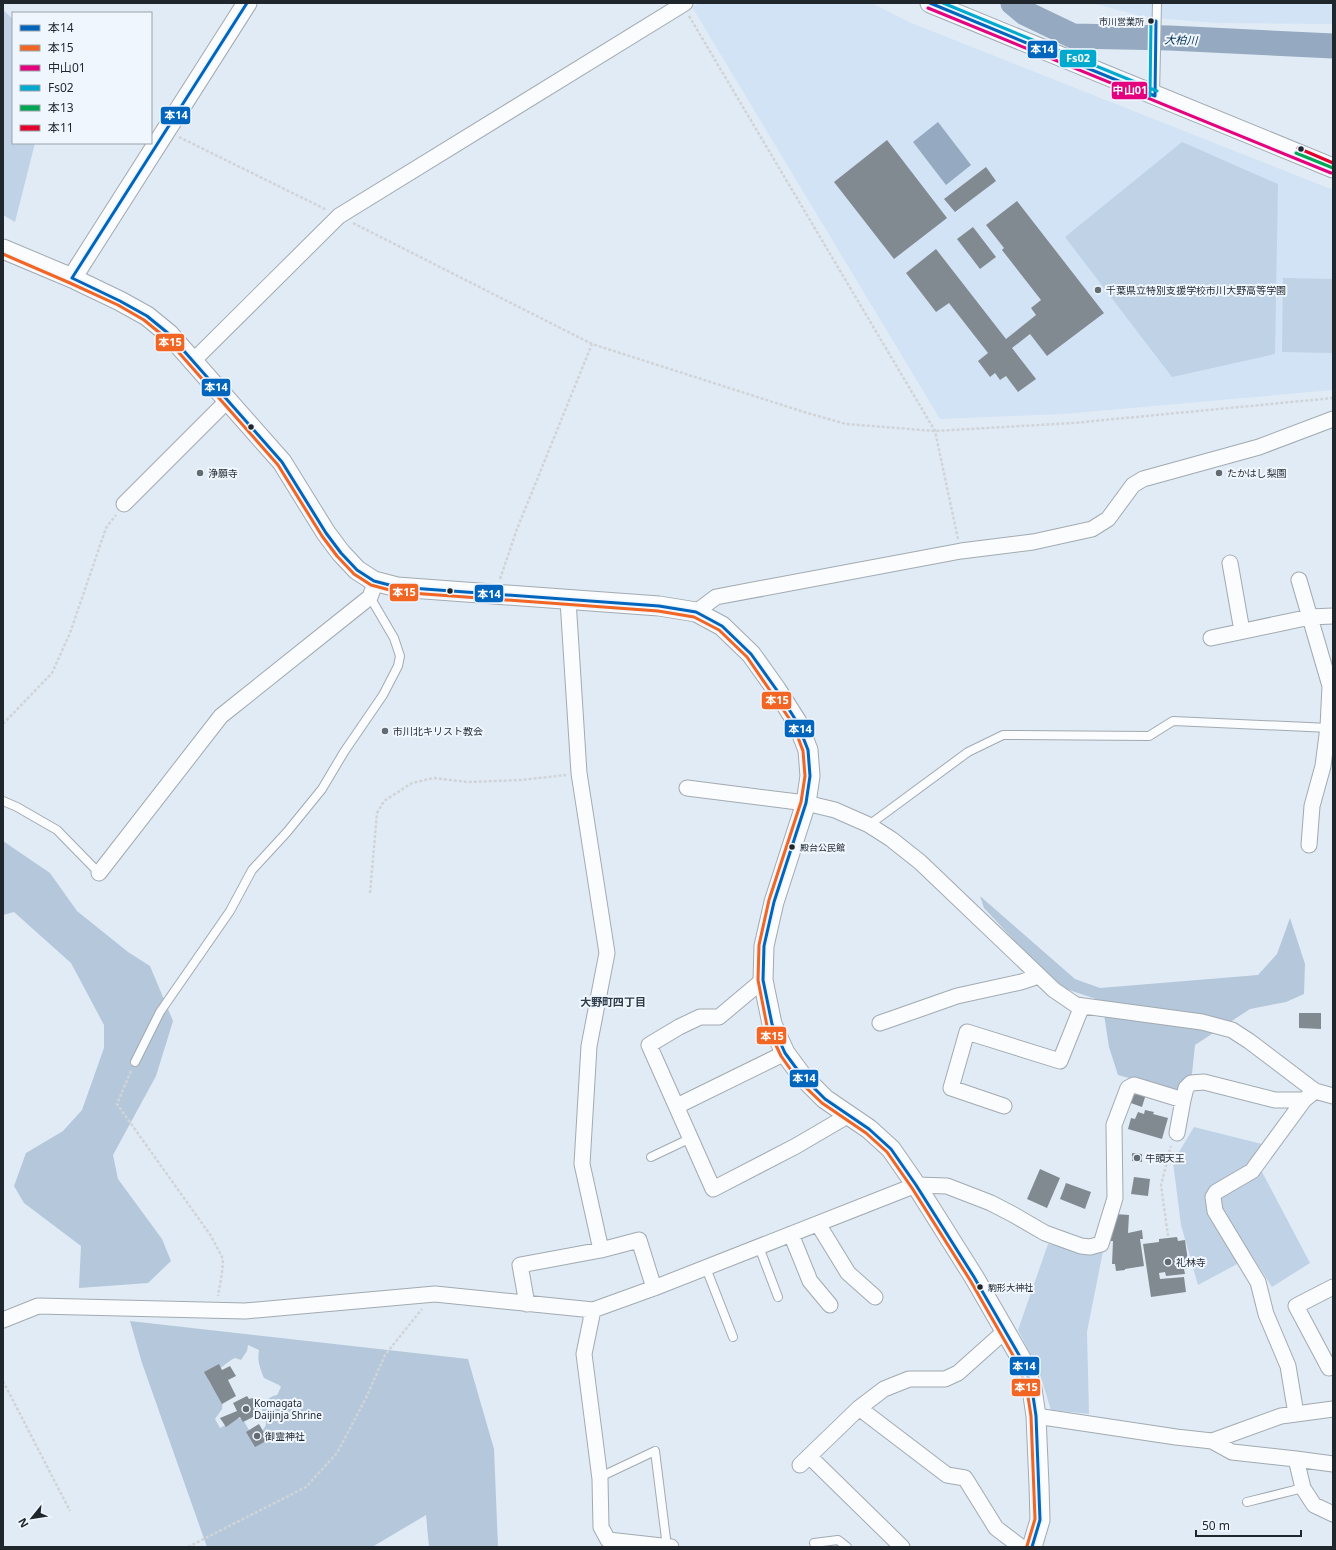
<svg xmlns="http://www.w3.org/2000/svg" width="1336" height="1550" font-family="'Noto Sans','Noto Sans JP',sans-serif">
	<rect width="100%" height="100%" fill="#e1ebf5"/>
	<path fill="#d2e3f5" d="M700,3h172l37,19 424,168v200l-269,24 -124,5 -248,-412z
		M1092,3h241v21l-117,-1 -49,-4 -26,-3z"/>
	<path fill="#bfd2e6" d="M3,10l10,9v124h22l-20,79 -12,-7z
		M1182,142l96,42 -3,170 -103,23 -107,-140z
		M1283,278l50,1v74l-51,-1z
		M1194,1127l84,21 -17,22 49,93 -38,24 -20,-31 -54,29 -17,-60 -8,-63z
		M1048,1244l55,7 -16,81 2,82 -38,-4 -12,-39 -21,-41z"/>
	<path fill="#b4c7db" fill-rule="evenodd" d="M3,841l47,32 27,38 51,41 22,14 23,55 -17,55 -43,79 5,24 44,60 9,22 -23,22 -69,5 2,-42 -57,-43 -10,-17 12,-33 37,-22 19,-21 22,-62v-23l-33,-62 -57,-51 -11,3z
		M980,896l95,83 25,9 158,-13 19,-21 13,-36 15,46 -1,30 -18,8 -36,7 -55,36 -4,38 -16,8 -57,-16 -9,-28 -7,-46 -39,-13 -23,-20 -56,-60z
		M130,1321l338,38 26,90 4,98h-69l-3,-32 -54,32h-165l-65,-184zM248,1345l11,5c-2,11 1,18 5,28l15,7 2,2 -4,8c-9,2 -12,6 -15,15 8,14 4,20 -9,27l-11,-19 -6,1 -16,9 -5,-9 7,-10 1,-10c-4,-6 -21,-19 -13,-27 2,-2 8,-3 12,-5 4,-3 8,-7 13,-9l6,2 6,-9z"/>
	<path fill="#95aac0" d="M938,122l33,43 -25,20 -33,-43z"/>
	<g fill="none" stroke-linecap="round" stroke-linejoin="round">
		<path stroke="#95aac0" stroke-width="25" d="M1013,3l12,10 48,23 97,2 163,8"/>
	</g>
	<path fill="#828a91" d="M887,140l60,78 -53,41 -60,-77z
		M986,167l10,14 -41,31 -11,-13z
		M1017,201l87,112 -57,43 -17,-22 -18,14 24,31 -18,13 -12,-16 -6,4 -5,-7 -5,4 -12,-16 10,-8 -39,-50 -13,9 -30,-39 30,-24 70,90 30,-24 -5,-7 10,-8 -39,-50 2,-2 -18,-23z
		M973,227l23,30 -16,12 -23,-30z
		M1299,1013h22v16l-22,-1z
		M1132,1090l14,4 -4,13 -14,-5z
		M1145,1110l9,2 -1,2 15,4 -6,21 -34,-10 3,-11 4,1 3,-7 6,2z
		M1132,1153l10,1v8l-10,-1z
		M1040,1169l20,9 -13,30 -20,-9z
		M1134,1177l16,2 -2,17 -17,-2z
		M1066,1183l25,9 -6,17 -25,-10z
		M1115,1214l14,1 -1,18 14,-3 1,9h-3l4,27 -19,3v1l-9,1 -1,-7h-3l1,-23h-4z
		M1177,1237l1,4 7,-1 4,28 -5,1 1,5 -19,2 -1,-4 -6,1 1,6 24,-2 2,15 -35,5 -8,-53 16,-2v-3z
		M219,1364l3,6 8,-4 6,10 -8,4 8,16 -14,8 -18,-32z
		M247,1396l2,3 4,-1 5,10 -3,2 2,5 -14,7 -3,-5 -14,10 -6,-9 17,-7 -4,-8z
		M259,1424l9,16 -13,7 -9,-15z"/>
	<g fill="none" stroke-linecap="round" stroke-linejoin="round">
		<g stroke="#a2aab1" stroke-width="10">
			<path id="service" d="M1155,95l2,-92
				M3,801l14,6 40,23 42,43
				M869,825l99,-73 35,-17 146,1 24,-15 157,7
				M135,1062l25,-50 70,-101 22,-41 35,-38 35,-43 22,-37 39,-57 15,-29 2,-10 -6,-18 -24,-41
				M651,1157l40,-19
				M759,1247l19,50
				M706,1268l27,69
				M600,1477l55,-26 12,96
				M1247,1502l56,-14
				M814,1543l24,-3 9,7"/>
		</g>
		<g stroke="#a2aab1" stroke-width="17">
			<path id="minor" d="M194,360l145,-144 346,-213
				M124,504l104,-104
				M1230,563l12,68
				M1299,580l31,106 -2,41 -5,39 -11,40 -3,39
				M568,600l11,173 28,180 -18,93 -7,118 19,86 38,-10 15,48
				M696,612l20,-15 245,-46 72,-9 59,-13 16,-10 25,-34 10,-6 116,-32 74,-28
				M1211,638l99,-21 23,-1
				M687,788l119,15 29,7 34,15 22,14 29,23 134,128 22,15 126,17 30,8 17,11 66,50 18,5
				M99,873l122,-157 149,-119 6,-16
				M763,980l-44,37h-19l-21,10 -30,18 64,144 83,-43 53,-31
				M880,1023l77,-27 64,-14 18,-6
				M677,1106l108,-53
				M1004,1106l-53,-18 16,-56 93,29 22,-55
				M1177,1133l6,-33
				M818,1224l30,49 27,24
				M791,1234l19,47 20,24
				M1333,1287l-37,19 33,62 4,-2
				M527,1304l-7,-39 81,-15
				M593,1310l-9,44 16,125 1,48 7,13 63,7
				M3,1320l35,-14 207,5 190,-17 158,16 61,-22 262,-103 31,1 44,17 23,12 31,18 36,13 9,1 11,-3 14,-46 -1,-73 14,-37 6,-3 49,15 3,-12 5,-5 13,-1 71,18h29l11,-9
				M859,1408l88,67 18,3 31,50 25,19
				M1296,1414l-8,-48 -22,-52 -8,-32 -43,-71 -2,-14 3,-5 36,-21 52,-71
				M1036,1416l140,21 36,4 69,-25 52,-7
				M1212,1441l20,11 64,7 7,29 11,17 19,9
				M809,1456l93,91
				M1296,1459l37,5
				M800,1465l59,-57 25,-19 25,-10h36l13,-6 47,-42"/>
		</g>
		<g stroke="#a2aab1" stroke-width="21">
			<path id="tertiary" d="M930,3l403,165
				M3,249l69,29 48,23 27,15 22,18 113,128 44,71 15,20 16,17 17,11 23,6 262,19 37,6 26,14 29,28 25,35 21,33 11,28 2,26 -4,27 -32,99 -10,44 -1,34 9,44 13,29 17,23 23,23 44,30 22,20 25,36 58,92 49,85 9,27 4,27 3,69 1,35 -8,27
				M72,278l175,-275"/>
		</g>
		<path stroke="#d1d4d7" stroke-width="2.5" stroke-dasharray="3 2" stroke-linecap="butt" d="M689,16l246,415 23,108
			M179,137l148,73
			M353,223l239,121 212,68 42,12 89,7 138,-8 260,-25
			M500,579l17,-50 75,-185
			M3,724l49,-51 18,-40 36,-105 10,-13
			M370,893l7,-80 7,-12 28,-18 22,-5 33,4 54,-2 45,-5
			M131,1071l-14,33 94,132 12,23 -1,14 -4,23
			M1168,1236l-7,-51 10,-39
			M3,1381l67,130
			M188,1547l118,-60 31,-34 29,-55 19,-43 37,-46"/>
		<use href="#service" stroke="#fafcfe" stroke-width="8"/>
		<use href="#minor" stroke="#fafcfe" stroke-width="15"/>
		<use href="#tertiary" stroke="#fafcfe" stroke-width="19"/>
		<g stroke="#eff6fe" stroke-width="6">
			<path id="bus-1" d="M930,3l225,93
				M1155,96l1,-75
				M72,278l48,23 27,15 22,18 113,128 44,71 15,20 16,17 17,11 23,6 262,19 37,6 26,14 29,28 25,35 21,33 11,28 2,26 -4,27 -32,99 -10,44 -1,34 9,44 13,29 17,23 23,23 44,30 22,20 25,36 58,92 49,85 9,27 4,27 4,104 -8,27
				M72,278l175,-275"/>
		</g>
		<g stroke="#eff6fe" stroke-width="6">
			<path id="bus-2" d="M3,254l67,29 48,22 26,15 22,18 112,127 44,71 15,20 17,18 17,11 26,7 261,19 36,6 25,13 28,27 46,67 10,27 2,25 -4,26 -32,98 -10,45 -1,35 9,46 14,30 17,24 24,23 44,30 21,19 25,36 58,92 48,84 9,26 4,26 4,103 -8,27"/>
		</g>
		<g stroke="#eff6fe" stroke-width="6">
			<path id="bus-3" d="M928,8l403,165"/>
		</g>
		<g stroke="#eff6fe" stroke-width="6">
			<path id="bus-4" d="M943,3l214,88
				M1150,96l1,-75"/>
		</g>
		<g stroke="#eff6fe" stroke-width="6">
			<path id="bus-5" d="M1296,153l37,15"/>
		</g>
		<g stroke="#eff6fe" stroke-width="6">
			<path id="bus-6" d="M1298,148l35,15"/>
		</g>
		<use href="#bus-1" stroke="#0065bd" stroke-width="3"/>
		<use href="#bus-2" stroke="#f26522" stroke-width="3"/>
		<use href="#bus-3" stroke="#e5007d" stroke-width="3"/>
		<use href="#bus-4" stroke="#00a9ce" stroke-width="3"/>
		<use href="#bus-5" stroke="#00a651" stroke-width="3"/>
		<use href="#bus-6" stroke="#e4002b" stroke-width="3"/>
	</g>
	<g fill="#1f262c" stroke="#eff6fe" stroke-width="1.5">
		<circle cx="1151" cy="21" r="3.5"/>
		<circle cx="1301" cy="149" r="3.5"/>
		<circle cx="251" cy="427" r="3.5"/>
		<circle cx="450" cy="591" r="3.5"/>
		<circle cx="792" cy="847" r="3.5"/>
		<circle cx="980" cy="1287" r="3.5"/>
	</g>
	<g fill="#636b72" stroke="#eff6fe" stroke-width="1.5">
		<circle cx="1098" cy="290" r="4"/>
		<circle cx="200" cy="473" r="4"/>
		<circle cx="1219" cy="473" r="4"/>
		<circle cx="385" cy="731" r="4"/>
		<circle cx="1137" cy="1158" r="4"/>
		<circle cx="1168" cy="1262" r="4"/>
		<circle cx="246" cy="1409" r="4"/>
		<circle cx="257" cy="1436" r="4"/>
	</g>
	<g text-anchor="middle" stroke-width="4" stroke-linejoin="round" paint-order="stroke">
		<g font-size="9" fill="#1f262c" stroke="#eff6fe" text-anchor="start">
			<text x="1144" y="25" text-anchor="end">市川営業所</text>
			<text x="800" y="851">殿台公民館</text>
			<text x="988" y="1291">駒形大神社</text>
		</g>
		<g font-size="10" fill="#1f262c" stroke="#eff6fe" text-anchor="start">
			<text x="1106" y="294">千葉県立特別支援学校市川大野高等学園</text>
			<text x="208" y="477">浄願寺</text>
			<text x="1227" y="477">たかはし梨園</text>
			<text x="393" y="735">市川北キリスト教会</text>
			<text x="1145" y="1162">牛頭天王</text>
			<text x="1176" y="1266">礼林寺</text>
			<text x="254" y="1407">Komagata<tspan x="254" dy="12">Daijinja Shrine</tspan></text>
			<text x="265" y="1440">御霊神社</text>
		</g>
		<g font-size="11" font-style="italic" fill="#083257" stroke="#eff6fe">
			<text transform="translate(1181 40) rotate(2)" y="4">大柏川</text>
		</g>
		<g font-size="11" font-weight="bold" fill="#2f3d4b" stroke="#eff6fe">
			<text x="613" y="1006">大野町四丁目</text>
		</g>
	</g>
	<g stroke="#eff6fe" stroke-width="1.5">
		<rect x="1027" y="40" width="31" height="19" rx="4" fill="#0065bd"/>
		<rect x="1059" y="49" width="38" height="19" rx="4" fill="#00a9ce"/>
		<rect x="1111" y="81" width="37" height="19" rx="4" fill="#e5007d"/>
		<rect x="160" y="106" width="31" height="19" rx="4" fill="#0065bd"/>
		<rect x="155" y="333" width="30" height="19" rx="4" fill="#f26522"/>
		<rect x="201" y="378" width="30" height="19" rx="4" fill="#0065bd"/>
		<rect x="389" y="583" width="30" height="19" rx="4" fill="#f26522"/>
		<rect x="474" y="584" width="30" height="19" rx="4" fill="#0065bd"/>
		<rect x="761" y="691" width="31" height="19" rx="4" fill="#f26522"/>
		<rect x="784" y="719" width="31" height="19" rx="4" fill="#0065bd"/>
		<rect x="756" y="1026" width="31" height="19" rx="4" fill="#f26522"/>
		<rect x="789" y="1069" width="30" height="19" rx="4" fill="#0065bd"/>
		<rect x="1009" y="1356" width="31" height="20" rx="4" fill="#0065bd"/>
		<rect x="1011" y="1378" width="30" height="19" rx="4" fill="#f26522"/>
	</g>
	<g font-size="11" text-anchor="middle" font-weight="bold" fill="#fff">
		<text x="1042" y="53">本14</text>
		<text x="1078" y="62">Fs02</text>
		<text x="1130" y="94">中山01</text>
		<text x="176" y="119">本14</text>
		<text x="170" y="346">本15</text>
		<text x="216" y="391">本14</text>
		<text x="404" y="596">本15</text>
		<text x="489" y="598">本14</text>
		<text x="777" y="704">本15</text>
		<text x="800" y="733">本14</text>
		<text x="772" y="1040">本15</text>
		<text x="804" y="1082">本14</text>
		<text x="1024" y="1370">本14</text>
		<text x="1026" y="1391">本15</text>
	</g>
	<rect width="1336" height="1550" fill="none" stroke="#1f262c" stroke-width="8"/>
	<rect x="12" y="12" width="140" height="132" fill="#eff6fe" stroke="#9ca3aa"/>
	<rect x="20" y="25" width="20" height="6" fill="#0065bd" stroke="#9ca3aa"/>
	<text x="48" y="32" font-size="12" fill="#1f262c">本14</text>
	<rect x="20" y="45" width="20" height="6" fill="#f26522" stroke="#9ca3aa"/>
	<text x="48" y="52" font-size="12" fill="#1f262c">本15</text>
	<rect x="20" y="65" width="20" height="6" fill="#e5007d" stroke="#9ca3aa"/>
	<text x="48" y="72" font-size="12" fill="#1f262c">中山01</text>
	<rect x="20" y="85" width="20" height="6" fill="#00a9ce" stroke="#9ca3aa"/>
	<text x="48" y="92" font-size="12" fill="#1f262c">Fs02</text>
	<rect x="20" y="105" width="20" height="6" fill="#00a651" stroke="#9ca3aa"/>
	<text x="48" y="112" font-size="12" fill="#1f262c">本13</text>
	<rect x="20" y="125" width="20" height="6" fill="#e4002b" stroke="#9ca3aa"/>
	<text x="48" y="132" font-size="12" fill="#1f262c">本11</text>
	<g transform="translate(32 1518) rotate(240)" stroke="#eff6fe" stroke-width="3" paint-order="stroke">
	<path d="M0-3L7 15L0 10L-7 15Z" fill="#1f262c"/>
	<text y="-6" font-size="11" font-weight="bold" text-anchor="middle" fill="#1f262c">N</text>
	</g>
	<path d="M1196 1530v6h105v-6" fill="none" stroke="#1f262c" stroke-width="2"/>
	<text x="1202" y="1530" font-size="12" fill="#1f262c" stroke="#eff6fe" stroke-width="3" paint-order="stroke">50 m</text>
</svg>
